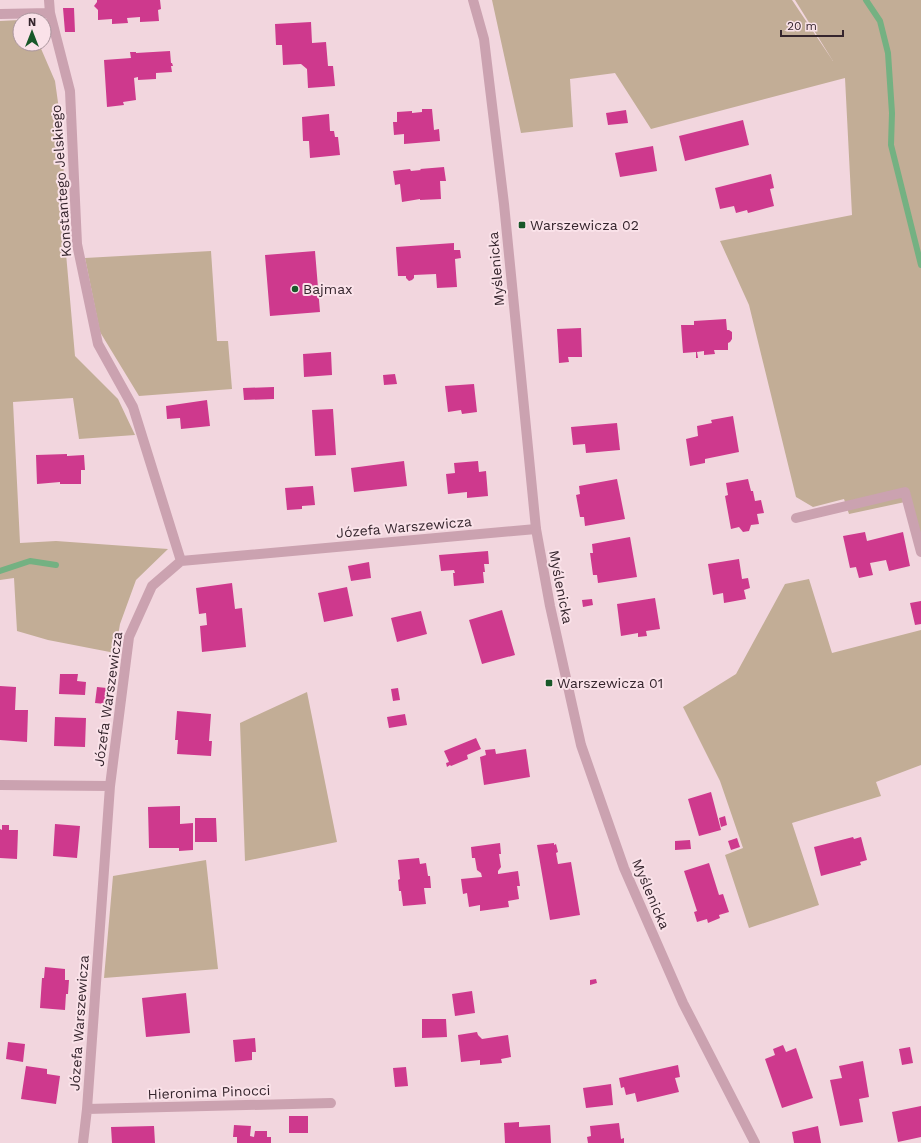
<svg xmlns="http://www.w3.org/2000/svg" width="921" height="1143" font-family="'Work Sans',sans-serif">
	<rect width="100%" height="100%" fill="#f2d6de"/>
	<path fill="#c2ad96" d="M492,0h300l41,61 -38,-61h126v552l-16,-50 -56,12 -5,-15 -31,8 -17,-10 -47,-192 -29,-64 132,-26 -7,-137 -194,51 -36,-56 -45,6 3,48 -52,6z
		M20,20v24h19l16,37 8,57 2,104 10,114 43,43 17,36 -56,4 -6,-41 -60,4 7,141 36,-2 112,8 -32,31 -16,44 -5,29 -67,-13 -31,-9 -3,-53 -14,2v-559z
		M211,251l6,90h11l4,48 -93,7 -39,-64 -15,-74z
		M809,579l23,74 89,-23v135l-45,17 5,14 -89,27 27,82 -70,23 -24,-73 18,-7 -23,-67 -37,-74 53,-33 49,-90z
		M307,692l30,150 -92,19 -5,-138z
		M206,860l12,109 -114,9 9,-102z"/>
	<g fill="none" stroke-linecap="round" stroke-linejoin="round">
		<path stroke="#74b182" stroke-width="6" d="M866,0l14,21 8,32 4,60 -1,32 30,120
			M0,571l30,-10 26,4"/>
	</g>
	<path fill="#ce398d" d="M97,0h63l1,9 -3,1 1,11 -19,1v-5l-13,1 1,5 -16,1v-5l-14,1v-10l-4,-4 3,-4z
		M63,8h11l1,24h-10z
		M311,22l1,21 14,-1 2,24h5l2,20 -27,2 -1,-19 -6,-5 -18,1 -1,-20h-6l-1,-21z
		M170,51l1,12h1l1,3h-2l1,6 -16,1v6l-18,1v-3l-4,1 2,22 -13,2 1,3 -17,2 -3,-47 27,-2 -1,-6h6v1z
		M422,109h10l2,21 5,-1 1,12 -36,3v-10l-10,1 -1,-13h4v-10l15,-1v2l10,-1z
		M626,110l2,13 -20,2 -2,-12z
		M329,114l1,17h4l1,6h3l2,18 -30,3 -1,-17h-6l-1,-24z
		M743,120l6,25 -64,16 -6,-25z
		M653,146l4,25 -37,6 -5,-24z
		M444,167l2,14h-6l1,18 -21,1v-1l-18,3 -2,-18 -5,1 -2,-14 17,-2 1,2 10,-1 -1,-1z
		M771,174l3,14 -4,1 4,17 -26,7 -1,-3 -11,3 -2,-7 -14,3 -5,-21z
		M454,243v7h6l1,8 -6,1 2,28 -20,1 -1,-14 -22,1v3l-2,2 -3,1 -3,-3v-2h-8l-2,-29z
		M315,251l5,61 -50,4 -5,-61z
		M726,319l1,11h2l3,2v7l-2,3 -2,1v7h-14l1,4 -11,1v-4l-7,1 1,6h-2v-6l-13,1 -2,-28h13v-4z
		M581,328l1,29h-14l1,5 -10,1 -2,-34z
		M331,352l1,23 -28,2 -1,-23z
		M395,374l2,10 -13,1 -1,-10z
		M474,384l3,28 -15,2 -1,-4 -13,2 -3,-26z
		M274,387v12l-30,1 -1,-12z
		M207,400l3,26 -29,3 -1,-11 -13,1 -1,-13z
		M333,409l3,46 -21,1 -3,-46z
		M733,416l6,36 -34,7v4l-15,3 -4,-27 12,-3 -1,-10 15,-3 -1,-3z
		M617,423l3,27 -34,3 -1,-9 -12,1 -2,-18z
		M67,454v2l17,-1 1,15h-4v14h-21v-2l-23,2 -1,-29z
		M404,461l3,25 -53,6 -3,-24z
		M478,461l1,11 7,-1 2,25 -21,2v-6l-19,2 -2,-20 9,-1 -1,-10z
		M617,479l8,40 -40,7 -1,-9h-4l-4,-22 4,-1 -1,-8z
		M748,479l3,12h2l2,10 6,-1 3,13 -7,1 2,10 -8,1 -2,6 -6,1 -4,-5 -8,2 -6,-33 3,-1 -2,-12z
		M313,486l2,19 -13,1v3l-15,1 -2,-22z
		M865,532l2,9 36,-9 7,34 -21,5 -3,-11 -16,3 3,12 -14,3 -3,-11 -6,1 -7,-32z
		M630,537l7,40 -39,6 -1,-8h-4l-3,-22h3l-1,-9z
		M488,551l1,13h-5l1,8h-2l1,11 -30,3 -1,-13h2l-1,-3 -13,1 -2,-16z
		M739,559l3,20 6,-1 2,10 -6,2 2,9 -22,4 -1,-10 -10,2 -5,-31z
		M369,562l2,16 -20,3 -3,-15z
		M232,583l3,26 7,-1 4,39 -44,5 -2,-26 7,-1 -1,-12 -7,1 -3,-26z
		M347,587l6,29 -29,6 -6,-29z
		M655,598l5,31 -14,2 1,5 -9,1v-4l-17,3 -4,-32z
		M592,599l1,6 -10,2 -1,-7z
		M921,601v23l-6,1 -5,-22z
		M502,610l13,45 -33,9 -13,-44z
		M421,611l6,23 -30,8 -6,-24z
		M60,674h18l-1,7 9,1 -1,13 -26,-1z
		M0,686l16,1 -1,23h13l-1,32 -27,-2z
		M97,687l10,1 -2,16 -10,-1z
		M398,688l2,12 -7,1 -2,-12z
		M177,711l34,3 -2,27h3l-1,15 -34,-2 1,-14h-3z
		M405,714l2,11 -18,3 -2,-11z
		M55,717l31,1 -1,29 -31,-1z
		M476,738l5,11 -14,6 1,4 -17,7 -1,-1 -3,2 -1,-4 3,-1 -5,-11z
		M495,749l1,5 30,-5 4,28 -46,8 -4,-28 6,-2 -1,-5z
		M711,792l10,38 -22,6 -11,-37z
		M180,806v18l13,-1v27l-14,1v-3h-30l-1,-41z
		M725,816l2,9 -6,2 -2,-9z
		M195,818h21l1,24h-22z
		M55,824l25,2 -3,32 -24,-2z
		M2,825h7v5h9l-1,29 -17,-1v-29l2,1z
		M853,837l1,2 7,-2 6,23 -7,2 1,3 -40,11 -7,-29z
		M737,838l3,9 -9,3 -3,-9z
		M690,840l1,9 -16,1v-9z
		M500,843l1,11h-2l2,13 -3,4v3l20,-3 2,15h-3l2,13 -11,2 1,6 -29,4v-6l-11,2 -2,-14 -4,1 -2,-15 21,-2 -1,-4 -4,-3 -2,-12h-3l-1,-11z
		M554,843v2l2,-1 2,8 -2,1 2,11 13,-2 9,53 -30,5 -13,-75z
		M419,858l1,6 6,-1 2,13h2l1,12h-7l2,16 -23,2 -2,-15h-2l-1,-11 2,-1 -2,-19z
		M709,863l10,32 4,-1 6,18 -10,3 1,3 -12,5 -1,-4 -10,3 -3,-10 3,-1 -13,-40z
		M45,967l20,2v11h4l-1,14h-2l-1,16 -25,-2 2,-30h2z
		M596,979l1,4 -7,2v-5z
		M472,991l3,22 -20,3 -3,-22z
		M186,993l4,40 -44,4 -4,-39z
		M422,1019h24l1,18 -25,1z
		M477,1032l1,3 4,4 26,-4 3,22 -10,2 1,4 -22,2v-5l-19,2 -3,-27z
		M255,1038l1,14h-4v8l-17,2 -2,-22z
		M8,1042l17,2 -2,18 -17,-3z
		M783,1045l3,7 10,-4 17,50 -31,10 -17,-49 10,-4 -2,-6z
		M910,1047l3,16 -11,2 -3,-16z
		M863,1061l6,36 -10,2 4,23 -23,4 -10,-46 12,-2 -3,-12z
		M678,1065l2,12 -5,1 4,14 -42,10 -2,-9 -9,2 -2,-8 -3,1 -2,-10z
		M26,1066l21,3v5l13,2 -4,28 -35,-5z
		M406,1067l2,19 -13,1 -2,-19z
		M611,1084l2,21 -27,3 -3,-20z
		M921,1106v31l-23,5 -6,-30z
		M289,1116h19v17h-19z
		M519,1122v5l31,-2 1,18h-46l-1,-20z
		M619,1123l2,16 3,-1v5h-36l-1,-6 4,-1 -1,-10z
		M234,1125l17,1 -1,10 4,1 1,-6h12v6h4v6h-34v-6h-4z
		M154,1126l1,17h-43l-1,-16z
		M818,1126l3,17h-27l-2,-11z"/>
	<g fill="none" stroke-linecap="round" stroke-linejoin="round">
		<path stroke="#cba2b0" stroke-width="10" d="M796,518l109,-26 16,60"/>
		<path stroke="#cba2b0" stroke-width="10" d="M49,0l1,13 20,78 7,153 21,100 35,63 48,154
			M0,14l50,-1
			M0,785l110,1
			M87,1109l244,-6
			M83,1143l4,-34 23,-323 19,-149 23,-51 29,-25 355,-32"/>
		<path stroke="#cba2b0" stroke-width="10" d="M473,0l11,39 20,165 32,325 14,77 31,139 43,123 59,135 72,140"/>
	</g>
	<g fill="#185829" stroke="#fae2e9" stroke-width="1.5">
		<rect x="518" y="221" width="8" height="8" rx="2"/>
		<circle cx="295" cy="289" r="4"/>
		<rect x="545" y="679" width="8" height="8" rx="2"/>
	</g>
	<g text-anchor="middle" stroke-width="4" stroke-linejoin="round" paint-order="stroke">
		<g font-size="14" fill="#35252d" stroke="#fae2e9">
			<text transform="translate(61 181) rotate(-94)" y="5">Konstantego Jelskiego</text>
			<text transform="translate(496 269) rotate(-95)" y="5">Myślenicka</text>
			<text transform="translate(404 527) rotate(-5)" y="5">Józefa Warszewicza</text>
			<text transform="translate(561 587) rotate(79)" y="5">Myślenicka</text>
			<text transform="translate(108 699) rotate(-82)" y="5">Józefa Warszewicza</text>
			<text transform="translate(651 894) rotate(67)" y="5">Myślenicka</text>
			<text transform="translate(79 1023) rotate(-86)" y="5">Józefa Warszewicza</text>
			<text transform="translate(209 1092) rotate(-2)" y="5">Hieronima Pinocci</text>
		</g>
		<g font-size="14" fill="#35252d" stroke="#fae2e9" text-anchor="start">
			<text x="530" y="230">Warszewicza 02</text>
			<text x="303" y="294">Bajmax</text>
			<text x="557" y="688">Warszewicza 01</text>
		</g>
	</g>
	<g transform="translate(32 32)"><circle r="19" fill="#fae2e9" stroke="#ab969e"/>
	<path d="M0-3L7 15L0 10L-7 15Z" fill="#185829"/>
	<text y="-6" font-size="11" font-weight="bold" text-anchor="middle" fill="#35252d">N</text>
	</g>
	<path d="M781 30v6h62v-6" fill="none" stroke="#35252d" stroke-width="2"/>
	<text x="787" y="30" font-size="12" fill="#35252d" stroke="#fae2e9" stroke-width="3" paint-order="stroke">20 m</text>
</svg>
